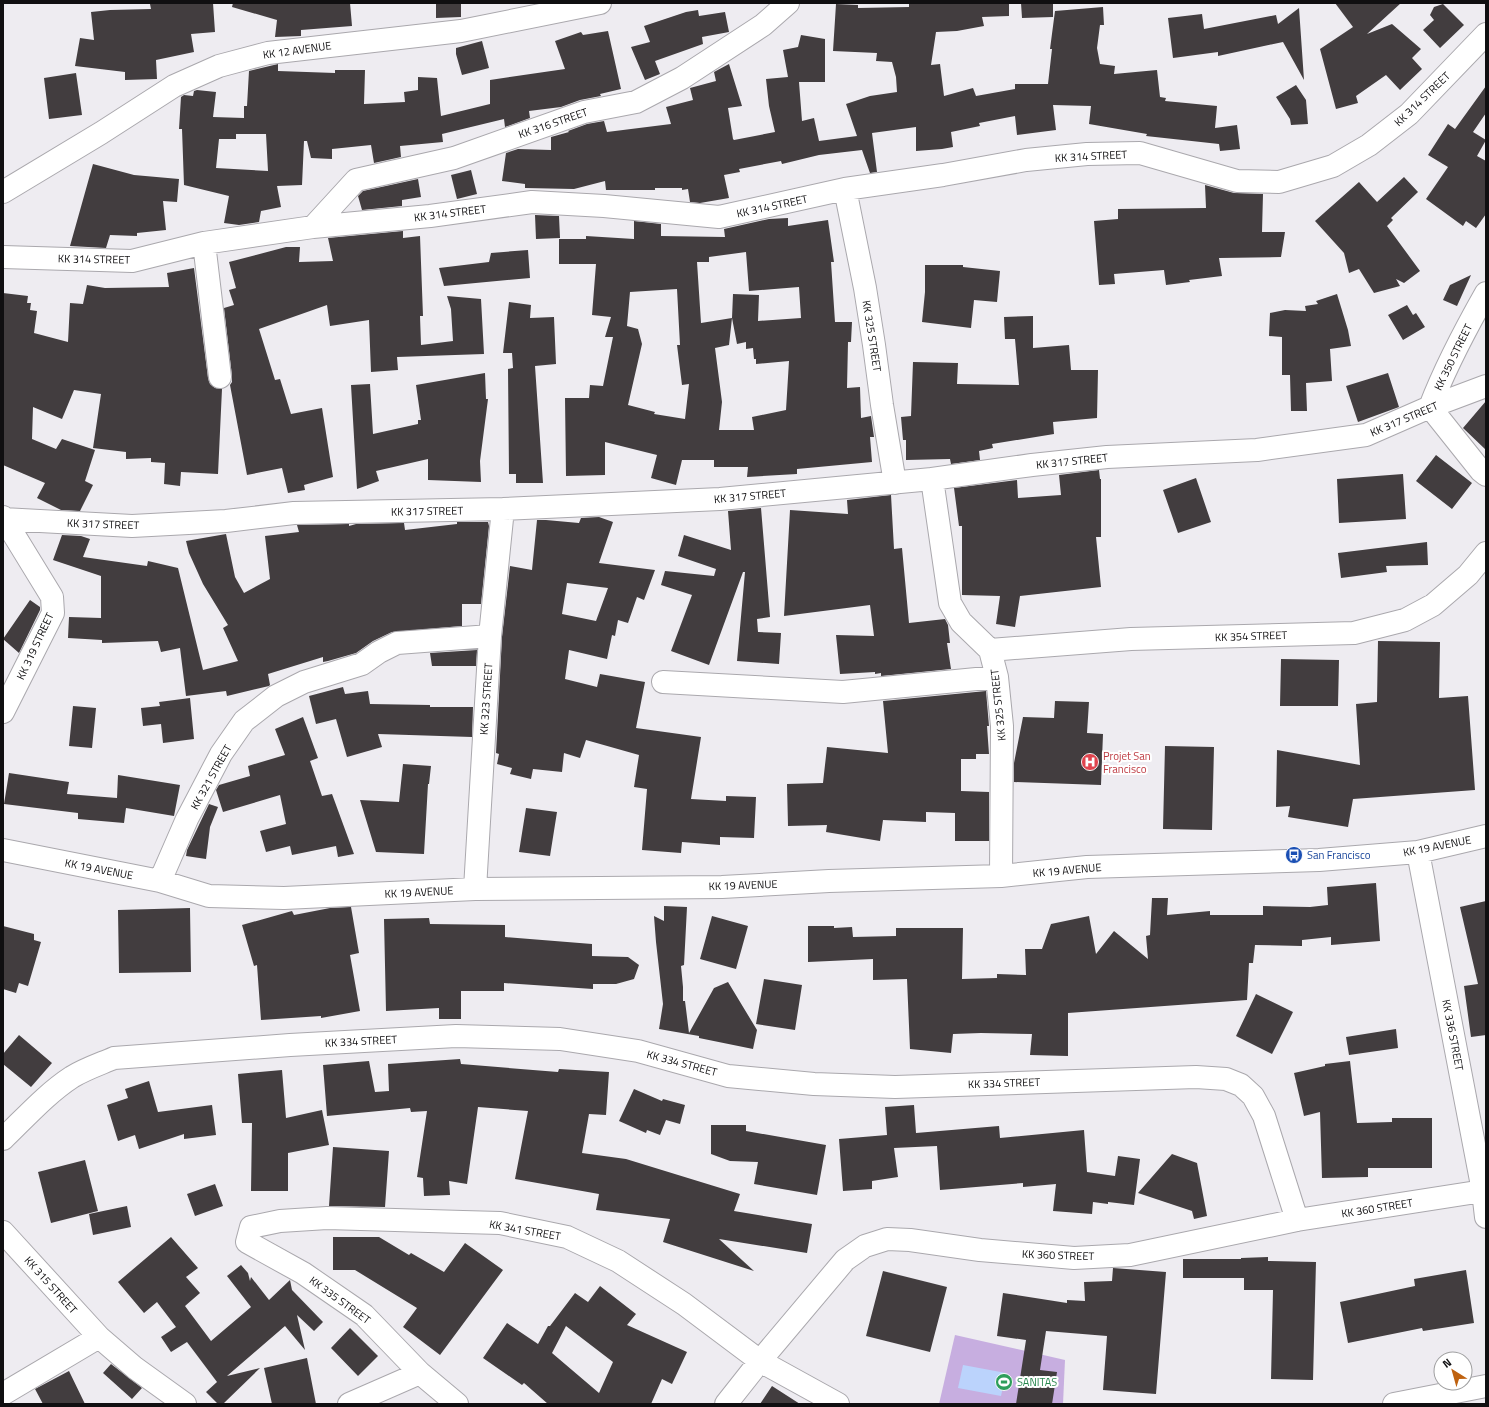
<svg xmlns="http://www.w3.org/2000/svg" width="1489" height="1407" font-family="'Titillium Web',sans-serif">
	<rect width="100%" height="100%" fill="#eeecf1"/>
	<path fill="#c7aee0" d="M955,1335l110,25 -2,44h-124z"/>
	<path fill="#bbd3fc" d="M963,1365l43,8 -5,23 -43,-8z"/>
	<path fill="#423d3f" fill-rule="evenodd" d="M163,3h50l2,29 -24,2 3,18 -38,8 1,19 -32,1v-8l-50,-6 5,-28 14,2 -3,-28 19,-2 41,-1 -1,-5z
		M233,3h117l2,23 -51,4v6l-26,1 2,-17 -45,-13z
		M436,3h25v14l-25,1z
		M909,3h100v13l-27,1 2,9 -27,5 -21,1 -5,33 9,-1 4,32 29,-8 3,8 39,-7v-5h33l4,-35h-2l5,-38 48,-4 1,18h-4l-3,23 3,16 15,2 -1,8 43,-4 3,27 6,1 -1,3 52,5 -2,22 22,-3 3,24 -20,2 -1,-7 -73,-8 1,-2 -58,-10 2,-18 -38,-1 3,25 -39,5 -2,-19 -36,7 1,3 -29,6 2,15 -11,2 -26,2v-24l-44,6 5,39 -7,1 -8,-23 -43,5 -37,9 -1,-3 -42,8 1,3 -16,3 5,23 -29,5 -10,-1 -2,-13 -6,1v-2h-27v2h-49l-1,-9 -31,8 -49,-1v-4l-23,-3 4,-28 12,-4 33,1v-13l18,-5 -1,-1 19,-7 17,-3 3,11 64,-8 -5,-17 27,-7 -3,-12 26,-7 -2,-9 15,-8 13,42 -14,2 5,31 1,1 41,-8 -6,-26 -3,-27 22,-2 -5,-27 15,-3 3,-12 24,4v43h-26l3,39 12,-3 5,23 38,-5 -11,-32 24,-8 27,-4 -1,-15 -4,-15 -16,-1 1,-8 -44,-2 3,-47 22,1v3l51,-1z
		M1021,3h32v14l-31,1z
		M1335,3h66l-34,31 25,-10 29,25 -9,9 10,11 -22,21 -14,-15 -30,21 2,7 -22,6 -16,-60 33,-22z
		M1443,4l21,21 -24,23 -17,-18 11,-10 -4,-5 4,-8z
		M1299,8l5,72 -21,-38 -65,14v-4l-45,6 -5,-40 34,-4 2,15 72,-14 2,9z
		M698,10l1,6 26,-4 4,20 -27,5 1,7 -48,17 5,13 -15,6 -14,-33 19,-5 -6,-16 42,-14z
		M608,31l13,58 -21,5 1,2 -21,4 -19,7 -32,4 1,7 -25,9 -1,-8 -62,15 1,8 -43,4 1,11 -27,6 -3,-18 -39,4v10l-21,-1 -4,-17h-3l-2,44 -25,1 4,21 -20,4 -2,11 -20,3 -15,-2 5,-27 -45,-11 -2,-56h-3l2,-32 3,-2 9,1 1,-5 3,-1 19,2 -3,25 31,1v-12h3l2,-35 29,-7v7l57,2v-3h30l-1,34 41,-2 -1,-10 14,-2v-13l19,1 4,38 49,-12v-24l75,-11 -10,-28 26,-9 2,3zM236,134h30l2,37 -52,-3 3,-29h17z
		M482,41l7,27 -27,7 -6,-21v-6z
		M76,73l6,42 -33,4 -5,-41z
		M1296,85l10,15 2,24 -17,1 -1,-6 -14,-22z
		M1486,86v27l-13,19 13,8 -9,16 9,5v53l-10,14 -10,-7 -3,5 -37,-27 22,-32 -20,-12 20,-31 7,5z
		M93,164l41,11 45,4 -2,23 -14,-1 3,29 -29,3v3l-27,-1 -4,13 -36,-2z
		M471,170l6,24 -20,5 -6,-24z
		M1404,177l14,15 -27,26 2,2 -6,6 33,45 -16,12 -8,-4 4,7 -26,7 -15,-24 -10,4 -5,-20 -29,-32 44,-39 18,20z
		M418,179l3,18 -19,3v6l-40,4 -4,-14 5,-5z
		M1205,185l29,8 29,1 -1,38h23l-4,25 -62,1 3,18 -33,4 1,2 -24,3 -2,-15 -50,4 1,10 -16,1 -5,-64 24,-2v-10l88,-1z
		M535,215l24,1 1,22 -24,1z
		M788,218v8l40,-6 6,42h-3l4,60h17l-1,20h-3l-1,46 13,-1 1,31 10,-2 3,21h-4l2,25 -75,7v5l-50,3 1,-10h-34v-7h-32l-6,25 -25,-7 6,-23 -52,-13v33l-39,1 -1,-78h24l1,-13 13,1 10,-49h-8l6,-20 -19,-2 4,-51h-37v-25h27v-3l48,3v-18l27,3v12l64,1 -1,-8 45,-10zM746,252l3,39 50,-4 2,31 -43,3 1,-26 -26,-1 -1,24 5,26 9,-2v7l7,-1 1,11h2v5l33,-3 -3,49 -34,7 2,13h-35l3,-28 -7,-54 14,-3 3,-27 -31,5 -4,-61h12v-5zM677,289l3,56h-3l5,40 7,-1 -4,35 -31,-5 1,-2 -27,-7 14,-61 -4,-15 -11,-3 3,-34z
		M403,231v7l17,-2 3,80h-3l1,29 32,-4 -2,-32 -4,-13 34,3 3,55 -87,3 1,13 -27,2 -2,-52 -39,6 -3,-21 -68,24 16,51 5,-1 11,35 31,-6 11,69 -29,8 1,5 -17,3 -6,-25 -35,7 -17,-90 2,-3v-6l-8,-68 10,-3 -5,-15 7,-2 -7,-26 57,-15h14l-1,15 34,-1 -5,-23z
		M528,250l2,28 -86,8 -5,-18 50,-6 2,-9z
		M925,265h38v2l37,4 -3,31 -23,-2 -3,28 -49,-6 3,-30z
		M194,268l14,110 2,6 5,4 7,1 -4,85 -37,-2 -1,14 -16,-2 1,-21 -14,-1v-4l-25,1v-7l-33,-4 8,-54 -27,-4 -12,29 -29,-12 -1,32 24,10 6,-10 33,11 -10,31 8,4 -13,26 -19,-1 -24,-12 8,-15 -42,-18v-172l25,3 -1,7h4l-1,7 7,1 -3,22 34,9 2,-39 13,1 4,-19 18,3 64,-1 -2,-14z
		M1471,275l-14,31 -14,-6 7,-15z
		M1337,294l11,36 3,16 -21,3 2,32 -26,2 1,28h-16l-1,-36h-8v-38l-13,-1 1,-23 15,-3 21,1 -1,-5 13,-2 -2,-3z
		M509,302l22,3 -1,13 24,-1 2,47 -21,2 8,117h-27v-9h-7l-1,-105 5,-1 -1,-15h-9z
		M1407,305l6,10 3,-2 9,14 -22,13 -15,-25z
		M1033,316v32l36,-3 2,25h27l-1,48 -44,4 1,12 -62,10 1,4 -14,3 1,9 -29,4 -1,-5 -44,1v-20h-3l-2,-23 10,-1 2,-54 45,1 -1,21 62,1 -4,-46h-10l-1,-22z
		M485,373l1,26h2l-8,62 1,21 -53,-2v-21l-52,12 3,10 -22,8 -6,-104 19,-1 3,50 45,-10v-4h3l-5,-35z
		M1388,373l11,34 -41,15 -12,-36z
		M1486,401v49l-23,-22z
		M1436,455l36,28 -20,26 -36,-28z
		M1099,470l1,9h1v58h-5l5,50 -81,9 -5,31 -19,-3 4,-28 -38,-1v-69h-3l-5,-38 63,-8 1,18 43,-3 -2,-20z
		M1403,474l3,45 -67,4 -2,-44z
		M1196,478l15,44 -33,11 -15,-43z
		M891,495l3,54 8,-1 7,75 36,-4 3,6 2,18h-3l4,26 -70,7v-3l-6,1v-2l-35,2 -4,-39 38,1 -4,-31 -86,11 6,-106 58,4 -1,-14z
		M761,508l9,109 -13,2 1,13 23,1 -2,31 -42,-3 8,-89h-2l-34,93 -38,-14 21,-56 -31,-10 4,-14 49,5 2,-7 -38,-13 6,-21 47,15 -3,-39z
		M599,517l14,5 -14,41 56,7 -11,30 -7,-3 -9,26 -10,-3 -3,16 -3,-1 -5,24 -38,-9 -4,29 32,8 3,-13 45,8 -9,46 65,9 -10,62 35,2v-5l30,1 -2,41 -34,-1v8l-38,-3 -1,11 -39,-3 5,-61 -13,-2 5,-32 -53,-15 -6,18 -16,-5 -2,19 -29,-3 -2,10 -21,-5 2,-6 -15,-4 2,-10 -3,-1 6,-116 8,-71 22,4 5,-50h9l33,3 2,-5zM567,583l41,5 -12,33 -34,-7z
		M457,522h31l1,4 -8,78h-19v22l-70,6 -19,9 -17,12 -28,8 -5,1v-5l-55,17 2,11 -1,1 -42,10 -1,-5 -40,5 -6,-48 -19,4 -3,-11 -56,2v-3l-34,-2 1,-21 32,1v-42l-48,-16 9,-25 19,1 9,3 -7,18 64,9 1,-5 30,7 25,102 35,-9 -15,-33 5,-3 -25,-41 -14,-31 -3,-12 40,-7 9,43 9,16 26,-14 -5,-43 34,-4 -2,-7 52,-1v2l7,-2 48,-1 1,7 52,-6z
		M1427,542l1,23 -42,1 1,6 -46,6 -3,-25z
		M30,600l10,7v3l-21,43 -16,-14z
		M1378,641l62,1 -1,56 29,-2 7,94 -122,9 -5,28 -60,-10 2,-11 -14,1 1,-57 83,15 -4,-61 21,-2z
		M477,650l-1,16h-44l-2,-13z
		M1281,659l58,1 -1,46h-58z
		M343,687l2,7 23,-3 2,13 60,1v2h43l-1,30 -94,-3 4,13 -35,10 -11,-38 -20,5 -7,-28z
		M986,691l3,35h-2l2,28h-13v5h-15v32l28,1v49h-34v-28l-29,-1v10l-43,-2 -3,21 -54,-9 1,-7 -39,1 -1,-42 36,-1 4,-36 61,6 -5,-52z
		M190,698l4,41 -31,4 -2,-19 -18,2 -2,-18 19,-2 -1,-4z
		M1055,701l34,1 -2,31 16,1 -2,51 -87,-3v-19l9,-46 31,1z
		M73,706l23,2 -4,40 -23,-2z
		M303,717l15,41 -8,3 12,35 10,-2 22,60 -16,3 -2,-11 -44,9 -2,-9 -24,6 -6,-21 26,-7 -6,-29 -57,17 -7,-22 3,-5 31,-9 -2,-10 37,-11 -10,-26z
		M1165,746l49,1 -2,83 -49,-1z
		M403,764l28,2 -2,18h-1l-4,70 -48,-2 -16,-52 39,2z
		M9,773l60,9 -2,12 50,4 1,-23 62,10 -6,31 -48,-8 -2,15 -46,-4v-6l-74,-9z
		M209,804l9,3 -8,20 -4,32 -20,-3 1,-6z
		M526,808l31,4 -7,44 -31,-4z
		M1376,883l4,58 -49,4v-8l-29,3v6l-47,-1 -2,18h-4l-2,37 -179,13v43l-38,-1 2,-21 -51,-1 -28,1 -2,19 -41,-4 -3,-70 -34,1v-21l-65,3v-36h26v2l18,-1 1,10 43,-1v-8h67l-1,51 35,-1v-4l29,1 -1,-26h17l9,-25 38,-8 7,38 18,-23 34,28 -2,-23 4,-1 2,-37h16l-1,17 43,-4v4h53v-9l47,1 18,-2 -1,-18z
		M1486,901v134l-15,2 -7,-51 14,-2 -18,-77z
		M664,906l23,1 -3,58 -3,1 2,21v14h2l4,32 25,-45 14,-6 29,48 -4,19 -54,-11v-2l-40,-7 4,-25 -7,-62 -2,-26 10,5z
		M351,907l8,46 -9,2 10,56 -39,7v-2l-60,4 -4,-55 -3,1 -12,-41 50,-14 2,4 36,-7z
		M190,908l1,64 -72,1 -1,-63z
		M712,916l36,10 -12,43 -36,-10z
		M429,918l1,6 75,1v12l87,7v12l36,1 11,8 -5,14 -18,5h-23v5l-89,-6v8h-43v28h-22v-11l-53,3 -2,-92z
		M3,926l31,8v6l7,2 -13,44 -9,-3 -3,10 -13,-4z
		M764,979l38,6 -7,45 -39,-6z
		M1256,994l37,18 -21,42 -36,-18z
		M1396,1029l2,19 -49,7 -3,-18z
		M19,1035l33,28 -21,24 -28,-23v-10z
		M460,1059l1,5 97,8 1,-3 50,3 -3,43 -17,-1 -7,39 44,6 114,35 -6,17 78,13 -5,29 -88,-14 35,32 -91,-29 7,-23 -74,-9 3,-16 -84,-15 13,-68 -50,-4 -11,77 -18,-3 1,14 -26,1 -1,-18 -6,-1 10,-66 -16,1 -1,-4 -83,8 -4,-51 46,-4 6,31 14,-1 -1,-27z
		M1350,1061l7,62 35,-1v-4h40v50h-64v9l-46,1 -2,-66 -16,4 -10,-43 31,-7v-2z
		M282,1070l4,48 36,-8 7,35 -41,8v38h-37l1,-68h-10l-4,-49z
		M149,1081l9,31 54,-7 4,30 -32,4v-5l-45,15 -4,-14 -17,6 -11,-36 21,-7 -3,-9z
		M634,1089l28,12 1,-2 22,6 -5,19 -14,-4 -6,15 -13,-5 -1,3 -27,-12z
		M914,1105l2,28 83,-7 1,12 84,-8 3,42 28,4 3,-20 22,3 -6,46 -26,-3v2l-15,-2 -1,12 -39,-3 3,-27 -33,3v-4l-83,7 -3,-44 -43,2 4,29 -26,4v8l-29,2 -4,-52 48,-4 -2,-28z
		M711,1125h35v6l80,14 -9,50 -63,-11 4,-22 -28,-1 -19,-7z
		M333,1147l56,4 -4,56 -56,-1z
		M1172,1154l25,9 10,53 -13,3 -2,-8 -54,-18z
		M85,1160l13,51 -47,12 -13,-51z
		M215,1184l8,22 -28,10 -8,-22z
		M127,1206l4,21 -38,8 -4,-21z
		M171,1237l27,31 -12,9 14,16 -15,13 26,35 40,-34 -24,-31 14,-11 7,8 2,8 1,-4 18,23 21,-20 2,10 31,32 -9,9 -17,-16 8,35 -20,-24 -58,50 33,-8 -37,36h-5l-12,-12 11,-10 -30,-40 -16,10 -10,-15 15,-10 -19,-25 -13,11 -26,-31z
		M333,1237h46l30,18 2,-2 33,19 21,-29 38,27 -63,85 -37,-28 14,-19 -62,-38h-22z
		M1268,1257v4l48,1 -3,118 -42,-1 2,-89h-29v-12h-61v-19h58v-1z
		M1113,1268l53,4 -10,122 -53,-4 4,-54 -61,-5 -6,39 17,2 -5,32h-36l10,-64 -29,-4 6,-43 64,10v-3l18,1 -1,-19 28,-1z
		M1466,1270l8,53 -51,8 -1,-3 -74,15 -8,-41 75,-16 -1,-7z
		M883,1271l64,16 -17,65 -64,-16z
		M600,1286l36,28 -9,11 60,27 -15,32 -10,-5 -11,25h-103l-24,-21 -2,2 -39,-27 24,-35 31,21 10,-18h2l25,-33 13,9zM566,1326l47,36 -14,31 -47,-40z
		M350,1328l28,28 -20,20 -27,-28z
		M307,1358l9,46h-44l-8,-36z
		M111,1364l31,24 -10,11 -29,-26z
		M69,1371l16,33h-42l-8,-15z
		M772,1386l28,18h-40z"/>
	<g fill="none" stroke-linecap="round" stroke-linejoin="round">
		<g stroke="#aaa8ad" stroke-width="24">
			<path id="minor" d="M845,189l20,99 9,57 8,60 13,78
				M313,227l43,-47 98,-22 130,-46 52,-10 46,-24 81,-53 25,-22
				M204,243l16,134
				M3,257l129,4 72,-18 109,-16 117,-11 102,-14 72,4 115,11 126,-28 98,-14 83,-15 61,-6 53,-1 97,28 42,1 54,-16 36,-21 40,-31 77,-80
				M1486,293c-21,37 -41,75 -56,114l51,64 5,4
				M932,479l18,124 11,19 29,28 7,27 5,49 -1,150
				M3,517l49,80 1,16 -50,99
				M3,519l129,7 94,-5 68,-8 209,-4 217,-10 212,-20 100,-14 75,-8 150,-7 109,-15 64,-28 56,-21
				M990,650l141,-11 223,-6 51,-13 28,-15 35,-30 18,-22
				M663,682l180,10 154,-15
				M3,850l157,31 49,15 75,2 191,-9 247,-2 107,-6 172,-5 86,-9 232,-7 99,-8 68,-16
				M1418,852l65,339 3,26
				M160,881l27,-62 34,-65 23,-33 32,-25 28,-14 58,-18 17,-12 18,-9 93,-7
				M475,889l15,-253 13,-127
				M3,1139c22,-21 43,-45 69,-62 13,-8 28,-13 42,-19l176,-13 166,-9 104,3 78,12 90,25 86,8 81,3 301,-10 30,2 15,6 12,11 11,20 33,104
				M3,1232l96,105
				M3,1394l96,-57 36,31 50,36
				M349,1404l71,-31
				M457,1404l-37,-31 -56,-58 -61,-42 -56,-31 4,-15 29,-6 47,-3 136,4 37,1 67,14 51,24 66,43 76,57 78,43
				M726,1404l34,-43 85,-101 20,-14 22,-7 23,1 70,10 94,8 56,-3 167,-35 186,-29
				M1394,1404l92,-18"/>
		</g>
		<g stroke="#aaa8ad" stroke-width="24">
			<path id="major" d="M3,192l98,-59 73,-47 45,-20 49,-13 193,-22 139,-28"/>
		</g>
		<use href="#minor" stroke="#fff" stroke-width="22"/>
		<use href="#major" stroke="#fff" stroke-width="22"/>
	</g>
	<defs>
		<g id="hospital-disc" transform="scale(0.9)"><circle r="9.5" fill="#e0444e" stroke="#fff"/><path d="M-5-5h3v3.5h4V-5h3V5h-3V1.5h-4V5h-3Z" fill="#fff"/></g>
		<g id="bus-disc" transform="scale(0.9)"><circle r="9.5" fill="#1a4fb4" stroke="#fff"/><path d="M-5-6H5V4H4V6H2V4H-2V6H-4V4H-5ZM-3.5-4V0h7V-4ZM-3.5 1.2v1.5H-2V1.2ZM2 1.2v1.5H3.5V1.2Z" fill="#fff"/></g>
		<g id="stadium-disc" transform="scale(0.9)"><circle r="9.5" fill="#2e9e5b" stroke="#fff"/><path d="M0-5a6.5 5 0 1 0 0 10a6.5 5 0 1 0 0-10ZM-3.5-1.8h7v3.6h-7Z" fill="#fff"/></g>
	</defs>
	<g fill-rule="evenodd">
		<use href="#hospital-disc" x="1090" y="762"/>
		<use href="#bus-disc" x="1294" y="855"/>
		<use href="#stadium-disc" x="1004" y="1382"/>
	</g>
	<g text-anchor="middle" stroke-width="4" stroke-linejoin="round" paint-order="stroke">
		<g font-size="11" fill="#100f11" stroke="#fff">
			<text transform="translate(297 50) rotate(-8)" y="4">KK 12 AVENUE</text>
			<text transform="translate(1422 99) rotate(-44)" y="4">KK 314 STREET</text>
			<text transform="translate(553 123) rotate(-19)" y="4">KK 316 STREET</text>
			<text transform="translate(1091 156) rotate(-3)" y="4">KK 314 STREET</text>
			<text transform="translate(772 206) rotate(-12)" y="4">KK 314 STREET</text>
			<text transform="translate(450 213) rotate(-7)" y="4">KK 314 STREET</text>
			<text transform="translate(94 259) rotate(1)" y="4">KK 314 STREET</text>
			<text transform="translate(872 336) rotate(81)" y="4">KK 325 STREET</text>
			<text transform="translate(1453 357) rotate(-64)" y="4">KK 350 STREET</text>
			<text transform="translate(1404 419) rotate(-23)" y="4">KK 317 STREET</text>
			<text transform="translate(1072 461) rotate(-6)" y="4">KK 317 STREET</text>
			<text transform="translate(750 496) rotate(-5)" y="4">KK 317 STREET</text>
			<text transform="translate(427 511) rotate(-1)" y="4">KK 317 STREET</text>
			<text transform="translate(103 524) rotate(2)" y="4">KK 317 STREET</text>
			<text transform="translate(1251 636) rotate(-2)" y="4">KK 354 STREET</text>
			<text transform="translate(35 646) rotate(-65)" y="4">KK 319 STREET</text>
			<text transform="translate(486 699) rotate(-86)" y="4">KK 323 STREET</text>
			<text transform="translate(998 705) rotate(-96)" y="4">KK 325 STREET</text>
			<text transform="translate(211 777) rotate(-61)" y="4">KK 321 STREET</text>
			<text transform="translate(1437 846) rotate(-11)" y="4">KK 19 AVENUE</text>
			<text transform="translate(99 869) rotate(11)" y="4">KK 19 AVENUE</text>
			<text transform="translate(1067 870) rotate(-5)" y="4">KK 19 AVENUE</text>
			<text transform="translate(743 885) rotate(-2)" y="4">KK 19 AVENUE</text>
			<text transform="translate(419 892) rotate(-3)" y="4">KK 19 AVENUE</text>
			<text transform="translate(1453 1035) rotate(79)" y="4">KK 336 STREET</text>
			<text transform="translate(361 1041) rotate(-3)" y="4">KK 334 STREET</text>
			<text transform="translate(682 1063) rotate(15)" y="4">KK 334 STREET</text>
			<text transform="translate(1004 1083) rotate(-2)" y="4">KK 334 STREET</text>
			<text transform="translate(1377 1208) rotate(-9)" y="4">KK 360 STREET</text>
			<text transform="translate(525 1230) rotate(10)" y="4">KK 341 STREET</text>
			<text transform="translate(1058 1255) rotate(2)" y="4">KK 360 STREET</text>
			<text transform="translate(51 1285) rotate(48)" y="4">KK 315 STREET</text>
			<text transform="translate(340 1300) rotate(36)" y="4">KK 335 STREET</text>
		</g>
		<g font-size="11" fill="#be3a42" stroke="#fff" text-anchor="start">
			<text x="1103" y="760">Projet San<tspan x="1103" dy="13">Francisco</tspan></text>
		</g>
		<g font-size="11" fill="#164399" stroke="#fff" text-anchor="start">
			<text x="1307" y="859">San Francisco</text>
		</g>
		<g font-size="11" fill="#27864d" stroke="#fff" text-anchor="start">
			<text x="1017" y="1386">SANITAS</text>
		</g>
	</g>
	<rect width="1489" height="1407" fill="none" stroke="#100f11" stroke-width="8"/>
	<g transform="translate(1453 1371) rotate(323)"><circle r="19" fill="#ffffff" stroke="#9f9fa0"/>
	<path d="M0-3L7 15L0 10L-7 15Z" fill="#bf6210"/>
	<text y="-6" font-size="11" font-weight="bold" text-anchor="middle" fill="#100f11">N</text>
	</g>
</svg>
